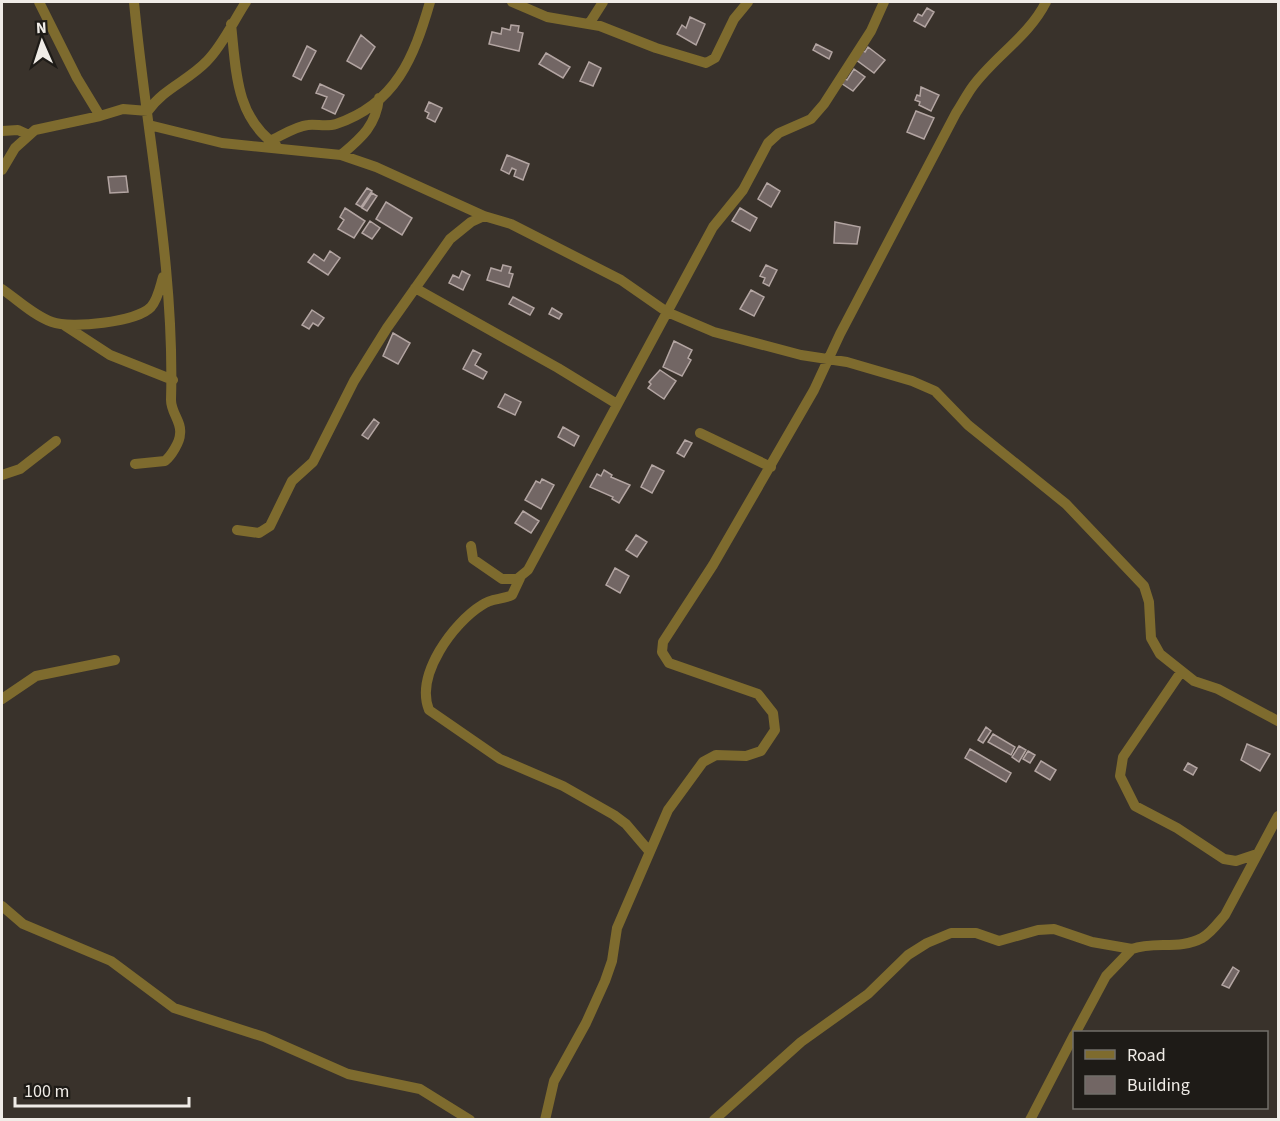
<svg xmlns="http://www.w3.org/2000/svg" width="1280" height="1121" font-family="'Source Sans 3',sans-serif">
	<rect width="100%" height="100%" fill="#39322b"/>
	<path fill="#726664" stroke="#b3a5a2" stroke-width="1.5" d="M927,8l7,4 -9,15 -11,-6 4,-7 4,2z
		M690,17l15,7 -9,21 -19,-11 5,-9 4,3z
		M511,25l8,1 -1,6 5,1 -4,18 -30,-7 3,-12 9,2 1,-6 8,2z
		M361,35l14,12 -14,22 -14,-8z
		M816,44l16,8 -3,7 -16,-9z
		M307,46l9,5 -15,29 -8,-4z
		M868,47l17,13 -11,13 -19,-14 7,-9 3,2z
		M546,53l24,14 -7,11 -24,-14z
		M589,62l12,6 -8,18 -13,-5z
		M854,69l11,8 -12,14 -12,-8 3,-5 3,2z
		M320,84l24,11 -9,19 -13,-6 5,-11 -11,-4z
		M921,87l18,8 -8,16 -12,-6 1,-3 -5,-2 2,-5 3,1z
		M429,102l13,6 -7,14 -8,-4 2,-5 -4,-2z
		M916,111l18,7 -10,21 -17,-7z
		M507,155l22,9 -6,16 -9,-4 2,-6 -4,-2 -3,6 -8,-4z
		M126,176l2,16 -18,1 -2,-16z
		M767,183l13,8 -9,16 -13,-8z
		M367,188l5,3 -11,16 -5,-3z
		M372,193l5,3 -10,15 -5,-3z
		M386,202l26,16 -10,17 -26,-16z
		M345,208l20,13 -11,17 -16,-9 6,-9 -4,-3z
		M740,208l17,10 -7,13 -18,-10z
		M370,221l10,7 -8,11 -10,-6z
		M835,222l25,5 -3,17 -23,-1z
		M330,251l10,7 -12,17 -20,-13 6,-8 10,7z
		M503,265l8,2 -2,6 4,1 -4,13 -22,-7 4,-12 10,3z
		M766,265l11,5 -8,16 -6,-3 2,-5 -5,-2z
		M462,271l8,4 -7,15 -14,-7 4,-8 6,3z
		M751,290l13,7 -10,19 -14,-7z
		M513,297l21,11 -4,7 -21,-11z
		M552,308l10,6 -3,5 -10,-5z
		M312,310l12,8 -6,8 -5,-3 -4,6 -7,-4z
		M393,333l17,10 -12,21 -15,-8z
		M674,341l18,9 -4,8 3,2 -9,16 -19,-9z
		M473,350l8,4 -6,11 12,7 -4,7 -20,-10z
		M660,370l16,11 -12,18 -16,-11 3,-4 -2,-2z
		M505,394l16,8 -6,13 -17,-8z
		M374,419l5,4 -11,16 -6,-4z
		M563,427l16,9 -5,10 -16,-9z
		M685,440l7,3 -8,14 -7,-4z
		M652,465l12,6 -12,22 -11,-6z
		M604,470l8,5 -1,2 19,8 -11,18 -7,-4 1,-2 -23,-10 7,-13 4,2z
		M542,479l12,6 -13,24 -16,-9 11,-19 4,2z
		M523,511l16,10 -8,12 -16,-10z
		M636,535l11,7 -10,15 -11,-7z
		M615,568l14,8 -9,17 -14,-8z
		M986,727l5,4 -8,12 -5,-3z
		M993,734l22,13 -4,8 -23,-13z
		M1247,744l23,10 -10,17 -19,-11z
		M1019,746l7,4 -7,12 -7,-5z
		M970,749l41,24 -5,9 -41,-24z
		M1028,751l7,4 -5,8 -7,-4z
		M1041,761l15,9 -6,10 -15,-9z
		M1188,763l9,5 -4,7 -9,-5z
		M1233,967l6,4 -10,17 -7,-3z"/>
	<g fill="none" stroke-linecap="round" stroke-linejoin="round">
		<path stroke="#7e6b2e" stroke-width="10" d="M39,2l38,76 23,38
			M134,2c12,131 41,265 37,398 0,13 11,22 9,34 0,8 -9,22 -15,27l-30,3
			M512,2l35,15 53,9 56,22 50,15 9,-5 19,-39 14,-17
			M231,24c5,45 4,93 45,121
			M589,24l14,-22
			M149,125l73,18 119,12 35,12 108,49 27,8 110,56 46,32 47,20 87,23 46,7 65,19 23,10 33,34 98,79 78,82 5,16 2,36 9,16 34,27 24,8 60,32
			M2,131l16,-1 11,5
			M270,141c11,-5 26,-15 38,-16 9,-1 19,2 28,-1 60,-20 78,-67 94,-122
			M341,155c20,-17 35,-29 38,-57
			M2,170l13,-22 20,-18 65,-14 23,-7 25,2c16,-23 40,-30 59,-50 16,-16 27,-41 39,-59
			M415,288l143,80 59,36
			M2,289c16,11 31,26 50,33 19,7 85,0 99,-15 7,-8 9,-20 12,-30
			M64,325l46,30 63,25
			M700,433l71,34
			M2,475l18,-6 36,-28
			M237,530l22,3 11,-7 22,-45 21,-19 41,-81 33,-53 63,-89 21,-17 13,-6
			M471,546l2,13 29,20h15l11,-9 185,-343 30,-37 25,-47 11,-10 32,-14 13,-15 47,-73 13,-29
			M520,578l-8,17c-10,5 -21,3 -30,10 -29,18 -67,70 -53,105l71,49 63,27 51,29 12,9 23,27
			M1181,672l-58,85 -3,19 15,30 42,22 47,31 12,2 21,-7
			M2,699l34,-23 79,-16
			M2,906l21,18 88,37 63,47 90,29 84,37 72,15 50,31
			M1076,1032l30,-56 26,-27c22,-8 48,1 70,-11 9,-5 16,-15 23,-23l53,-99
			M545,1120l9,-39 32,-58 19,-42 7,-20 5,-33 51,-118 35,-48 13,-7 30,1 15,-5 14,-21 -2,-17 -15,-19 -89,-31 -7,-11 1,-10 50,-77 101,-175 26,-56 116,-221c6,-9 11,-19 17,-27 22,-30 56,-50 73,-84
			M714,1120l87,-78 67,-48 40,-39 19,-12 24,-10h25l23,8 39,-11 16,-1 38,13 40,7
			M1030,1120l44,-85"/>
	</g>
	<rect width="1280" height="1121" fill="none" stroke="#f0ece7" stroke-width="6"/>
	<rect x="1073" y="1031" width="195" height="78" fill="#1e1b17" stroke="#726f6a" stroke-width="1.5"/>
	<rect x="1085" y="1050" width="30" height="9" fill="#7e6b2e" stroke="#726f6a" stroke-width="1.5"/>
	<text x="1127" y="1061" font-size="18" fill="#f0ece7">Road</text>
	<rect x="1085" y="1076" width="30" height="18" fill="#726664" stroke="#726f6a" stroke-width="1.5"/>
	<text x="1127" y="1091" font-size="18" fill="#f0ece7">Building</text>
	<g transform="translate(42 42) rotate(357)" stroke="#1e1b17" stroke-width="4.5" paint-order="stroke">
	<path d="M0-4.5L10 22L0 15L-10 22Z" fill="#f0ece7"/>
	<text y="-9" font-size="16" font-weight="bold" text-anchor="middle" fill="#f0ece7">N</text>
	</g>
	<path d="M15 1097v9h174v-9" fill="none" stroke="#f0ece7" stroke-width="3"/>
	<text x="24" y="1097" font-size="18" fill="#f0ece7" stroke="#1e1b17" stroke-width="4.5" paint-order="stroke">100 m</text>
</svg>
